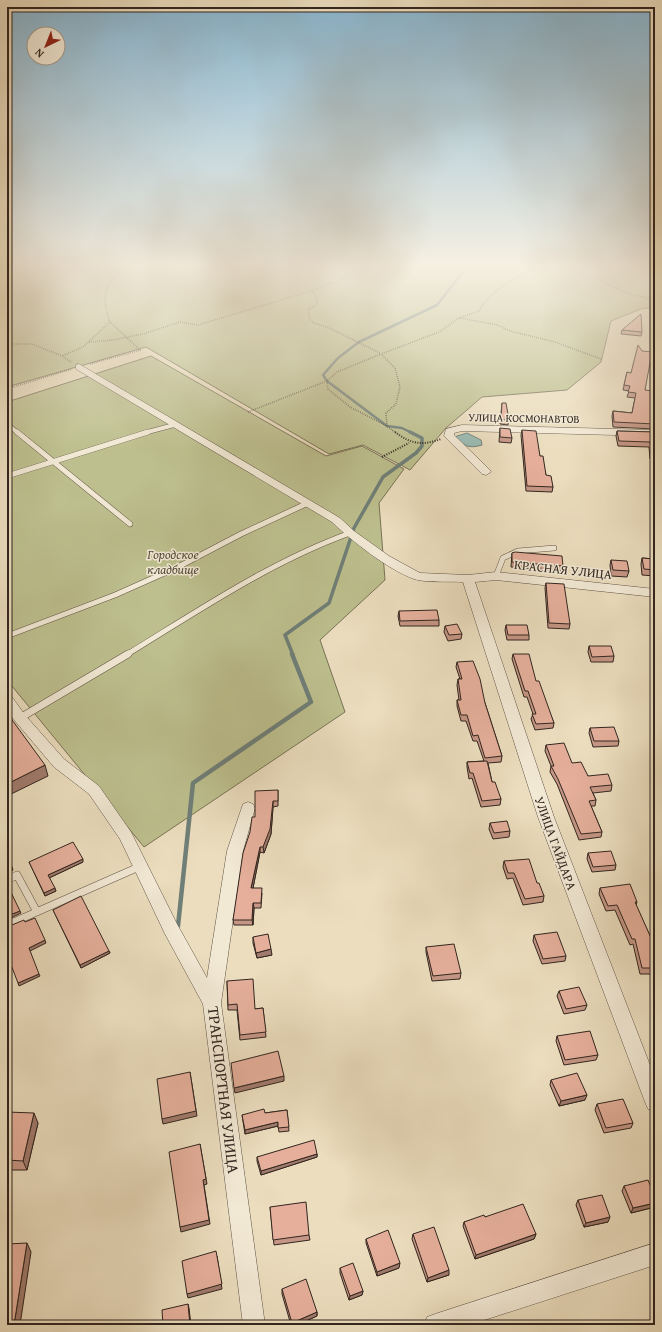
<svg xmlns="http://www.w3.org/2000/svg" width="662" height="1332" font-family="'Gentium Book Plus',serif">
	<rect width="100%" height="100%" fill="#ebddbe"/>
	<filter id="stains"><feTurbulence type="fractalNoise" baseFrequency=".005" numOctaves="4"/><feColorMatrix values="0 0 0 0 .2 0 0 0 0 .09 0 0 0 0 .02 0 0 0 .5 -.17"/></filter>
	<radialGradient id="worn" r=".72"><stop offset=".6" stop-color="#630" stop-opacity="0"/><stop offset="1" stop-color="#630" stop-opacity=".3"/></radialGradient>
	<path fill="#bdbf8e" stroke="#787256" d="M7,264h648v43l-14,2 -30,12 -10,41 -34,28 -85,7 -36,31 -36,42 -47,-25 -34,9 -183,-107 -139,40z
		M151,356l175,100 36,-10 42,23 -25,34 6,77 -65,60 25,72 -201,135 -137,-167v-278z"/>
	<path fill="#98bbb4" stroke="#6f7f78" d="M467,433l14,7 1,5c-13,4 -18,1 -28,-8z"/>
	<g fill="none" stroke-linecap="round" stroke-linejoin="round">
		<path stroke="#6f7f78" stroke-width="2.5" d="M412,433l-10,-5 -15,-2 -60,-45 -4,-6 15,-17 21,-16 78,-37 32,-41"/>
		<path stroke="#6f7f78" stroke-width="3.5" d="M293,655l-8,-20 44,-32 25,-75 29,-51 33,-24 6,-7v-8l-12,-6"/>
		<path stroke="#6f7f78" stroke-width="4.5" d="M178,926l15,-143 118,-81 -19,-48"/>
		<g stroke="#605447" stroke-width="5">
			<path id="service-far2" d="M7,424l11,9
				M144,433l30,-8"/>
		</g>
		<g stroke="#605447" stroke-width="6">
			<path id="service-far1" d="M17,432l113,92
				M7,476l141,-44
				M496,576l7,-18 15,-7 36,-3
				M7,636l108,-41 63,-28 63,-33 67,-31
				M126,655c72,-44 144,-93 224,-122"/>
		</g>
		<g stroke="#605447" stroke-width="8">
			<path id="service" d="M20,718l108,-64
				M7,880l10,-5 20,37
				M7,925l134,-59"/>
		</g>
		<g stroke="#605447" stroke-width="1">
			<path id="minor" d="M79,364l261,154 14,13 35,25 31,17 48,2 28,-3 159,17v8l-159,-17 -21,2 79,235 101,261v33l-7,-2 -3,-7 -107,-285 -75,-235c-14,-1 -37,1 -49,-3 -27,-10 -62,-38 -82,-57l-256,-153v-4z
				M462,425l193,5v6l-193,-5 -8,2v2l36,35 1,2 -5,3 -4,-1 -38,-38 2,-7z
				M7,695l5,2 13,18 39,44 35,27 32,46 46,92 30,54 20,-127 16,-47 5,-2 5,2 2,4 -12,43 -22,152 44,322h-22l-40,-321 -38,-70 -45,-95 -31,-45 -35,-27 -39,-46 -8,-11z
				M655,1243v22l-186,60h-45l3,-8 8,-3z"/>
		</g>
		<path stroke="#32261f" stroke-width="1.5" stroke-dasharray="0.5 1.5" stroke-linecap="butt" d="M100,264l12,13
			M555,264l45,16 26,13 29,7
			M312,291l5,7v6l-9,6 2,9 4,4 13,4 53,26
			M459,318l39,7 12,6 45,11 46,17
			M110,322l30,28
			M7,341l7,3h18l30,12
			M89,342l24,-2 30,-6 37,-12 18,3 113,-34 60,-23 6,-4
			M71,362l-9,-6 21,-9 27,-25c-10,-26 -4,-38 14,-58
			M90,364l51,-14
			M327,381l1,8 22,18 37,19
			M7,389l65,-20
			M248,412l79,-31 10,-9 44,-18
			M396,433l-9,-7 -1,-13 10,-9 4,-17 -5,-19 -14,-14 58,-22 20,-14 20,-7c12,-22 41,-35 62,-47"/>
		<path stroke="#32261f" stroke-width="2" stroke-dasharray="1 1.5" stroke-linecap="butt" d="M395,432c16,12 27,14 46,7
			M382,457l27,-14"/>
		<use href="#service-far2" stroke="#f2e9d5" stroke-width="4"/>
		<use href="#service-far1" stroke="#f2e9d5" stroke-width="5"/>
		<use href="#service" stroke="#f2e9d5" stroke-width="7"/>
		<use href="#minor" fill="#f2e9d5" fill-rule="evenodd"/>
	</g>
	<path fill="#c59685" stroke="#32261f" d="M622,330l20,2 -1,4 -20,-2z
		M627,372l18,18 7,9 3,8v22l-42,-2 -1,-11 1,-5 19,2 3,-15 -8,-1 2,-6 -6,-1z
		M502,403l7,17 -1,5 -8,-1z
		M500,428l12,10 -1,5 -12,-1z
		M522,430l18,26 6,19 7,12 -1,5 -26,-1 -5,-56z
		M617,431l38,1v27h-5l-1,-12 -31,-1 -2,-10z
		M512,553l51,13 -1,5 -51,-4z
		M642,558l13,1v17l-13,-1 -1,-11z
		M611,560l18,11 -2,6 -16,-1 -1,-11z
		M546,583l24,41 -1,5 -21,-1 -3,-40z
		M399,611l40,9v6h-39l-2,-10z
		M506,625l23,10v5h-22l-2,-10z
		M445,626l17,8 -1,5 -13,2 -4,-9z
		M589,646l25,10 -1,6h-22l-3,-10z
		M513,654l23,27 18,42 -1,5 -18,2 -4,-11 2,-5 -6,-17h-3l-12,-38z
		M457,662l28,41 17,53 -1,6 -13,1 4,19 9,17 -1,6 -19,2 -9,-29 -3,1 -2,-12v-5l17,-1 -7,-20h-4l-7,-20h-5l-4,-15v-6h2l-2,-15 1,-6h2l-4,-12z
		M590,728l29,13 -1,5 -25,1 -4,-14z
		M546,745l26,18 16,13 24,9 -1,6 -18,2 3,7 -1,6h-4l11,26 -1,5 -22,3 -22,-56 -7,-12 1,-6 -6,-15z
		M278,790v16l-5,1 -2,27 -7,19 -4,-1 -7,36 9,5 -1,15h-7l-1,17h-19l-1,-5 22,-103z
		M490,823l20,8 -1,6 -16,2 -4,-10z
		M588,853l28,12 -1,5 -23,2 -5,-13z
		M504,861l33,22 7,13 -1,6 -20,3 -10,-27 -6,1 -4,-12z
		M29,862h54l-34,16 7,13 -11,5z
		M600,888l37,14 -1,3 19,42v27h-15l-7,-30 -3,1 -15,-35 -9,1 -7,-17z
		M53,910l56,41 1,2 -29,15z
		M534,935l32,21 -1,5 -23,3 -9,-23z
		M253,937l19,18 -15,3 -4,-15z
		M426,947l35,26 -1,6 -28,2 -6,-29z
		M227,981l28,28 8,-1 3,29 -26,3 -3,-30h-9z
		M559,991l28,14 -2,5 -21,4 -7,-18z
		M655,1002v10l-2,-5z
		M557,1036l41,19 -2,5 -32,5 -8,-24z
		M551,1080l34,20 -26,6 -9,-21z
		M597,1104l36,19 -2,5 -27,5 -9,-23z
		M287,1110l2,21 -10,1 -1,-6 -33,8 -3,-19 23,-2z
		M7,1112l31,11 -11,47h-20z
		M317,1154v3l-56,18 -4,-14v-4z
		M624,1186l31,11v10l-24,6 -9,-22z
		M578,1200l30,22 -24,5 -8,-22z
		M270,1207l39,28 1,5 -36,5z
		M485,1217l51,17 -2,5 -59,20 -12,-33 1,-4z
		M413,1234l36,41 -22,7 -15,-43z
		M366,1239l33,29 -22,8 -11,-33z
		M340,1268l23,23 -1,4 -13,5 -9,-27z
		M282,1289l35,23v4l-20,9h-6l-9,-31z"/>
	<path fill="#a07a6c" stroke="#32261f" d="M45,765l3,11 -41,20v-12z
		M273,801v6l-2,27 -7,19 -1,-6z
		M260,847v5l-8,41 -1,-5z
		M83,859v3l-34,16 -1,-3z
		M12,867l1,3 -6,3v-4z
		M55,888l1,3 -11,5 -1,-3z
		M253,903l1,5 -1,17 -1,-5z
		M20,911l1,2 -14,7v-4z
		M45,940l1,3 -16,8 -1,-3z
		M271,949l1,6 -15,3 -1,-5z
		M109,951l1,2 -29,15 -1,-3z
		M39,974l1,2 -21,10 -1,-3z
		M190,1072l7,44 -34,8 -1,-5z
		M284,1076v5l-49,12 -1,-5z
		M587,1095l-2,5 -26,6 2,-5z
		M34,1113l4,10 -11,47 -4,-9z
		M278,1122v4l-33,8v-4z
		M200,1144l7,40 -3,1 6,39 -29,8 -1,-5 23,-47z
		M317,1154v3l-56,18v-4z
		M655,1203v4l-24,6 2,-5z
		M610,1217l-2,5 -24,5 2,-4z
		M536,1234l-2,5 -59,20 1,-4z
		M27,1243l4,9 -11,73h-6z
		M217,1256l5,33 -34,9 -1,-4z
		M400,1263l-1,5 -22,8v-4z
		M449,1270v5l-22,7 1,-4z
		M363,1291l-1,4 -13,5 1,-4z
		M188,1304l1,4 2,17h-1z
		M317,1312v4l-20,9h-5v-2z"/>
	<path fill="#e5af9b" stroke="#32261f" d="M641,314l1,18 -20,-2z
		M638,345l4,6 10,1 -7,38 8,1 -1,8 3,8v17l-41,-2 -1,-11 19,2 4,-20 -8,-1 2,-6 -6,-1 3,-13 4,1z
		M502,403h4l3,17h-8z
		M500,428l10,1 2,9 -12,-1z
		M522,430l14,1 4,25h3l3,19 5,1 2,11 -26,-1z
		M617,431l38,1v22h-3l-2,-12 -31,-1z
		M515,552l47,4 1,10 -51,-4v-9z
		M642,558l13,1v11l-11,-1z
		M611,560l16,1 2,10 -16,-1z
		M546,583l18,1 6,40 -21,-1z
		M437,610l2,10 -39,1 -1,-10z
		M457,624l5,10 -13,1 -4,-9z
		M506,625h21l2,10h-21z
		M589,646h22l3,10 -22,1z
		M513,654h16l7,27h3l15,42 -18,1 -4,-10h4l-8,-23h-3z
		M473,661l7,18 5,24 17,53 -17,2 -7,-23 -5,1 -6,-21h-6l-4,-15h4l-3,-21h4l-5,-17z
		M7,713l38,52 -38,19z
		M614,727l5,14h-25l-4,-13z
		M564,743l8,20 9,-1 7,14 20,-2 4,11 -22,2 6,13 -7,1 13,31 -21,2 -23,-55 -7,-13h3l-8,-21z
		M487,761l5,21h3l6,17 -19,2 -9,-28h-3l-3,-11z
		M278,790v11h-5l-3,28 -7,18h-3l-9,41h11l-1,15h-8l-1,17h-19l10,-67 7,-21 2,-15h3v-26z
		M507,821l3,10 -16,2 -4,-10z
		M73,842l10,17 -35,16 7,13 -11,5 -15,-31z
		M611,851l5,14 -23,2 -5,-14z
		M7,858l5,9 -5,2z
		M529,859l8,24h2l5,13 -19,3 -11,-26h-6l-4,-12z
		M7,884l13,27 -13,5z
		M630,884l7,18h-2l20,45v21h-13l-7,-29h-3l-15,-34 -9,1 -8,-18z
		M81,896l28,55 -29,14 -27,-55z
		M35,918l10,22 -16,8 10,26 -21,9 -10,-26 -1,1v-31l17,-7 1,2z
		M557,932l9,24 -23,3 -9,-24z
		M268,934l3,15 -15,4 -3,-16z
		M454,944l7,29 -28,3 -7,-29z
		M253,979l2,30 8,-1 3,24 -26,3 -3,-31 -9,1 -1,-24z
		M579,987l8,18 -21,4 -7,-18z
		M590,1031l8,24 -33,5 -8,-24z
		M278,1051l6,25 -50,12 -3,-25z
		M190,1072l6,39 -34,8 -5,-40z
		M577,1073l10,22 -26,6 -10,-21z
		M623,1099l10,24 -27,5 -9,-24z
		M264,1109l1,4 22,-3 2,17 -11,1v-6l-33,8 -3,-15z
		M7,1112l27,1 -11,48 -16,-1z
		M314,1140l3,14 -56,17 -4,-14z
		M200,1144l6,35 -3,1 6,40 -29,7 -11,-75z
		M648,1180l7,17v6l-22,5 -9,-22z
		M602,1195l8,22 -24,6 -8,-23z
		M306,1202l3,33 -36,5 -3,-33z
		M523,1204l13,30 -60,21 -12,-33 20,-7 1,2z
		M434,1227l15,43 -21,8 -15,-44z
		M388,1230l12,33 -23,9 -11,-33z
		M27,1243l-13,82h-7v-81z
		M216,1251l6,33 -35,10 -5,-33z
		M353,1263l10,28 -13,5 -10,-28z
		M306,1279l11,33 -25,11 -10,-34z
		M188,1304l2,21h-27l-1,-15z
		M135,1322v3h-12z"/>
	<linearGradient id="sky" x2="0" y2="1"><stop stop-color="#88b7d3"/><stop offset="0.59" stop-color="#f6f0e2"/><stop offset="1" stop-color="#f6f0e2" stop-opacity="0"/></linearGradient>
	<rect width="662" height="450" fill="url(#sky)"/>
	<g text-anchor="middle" stroke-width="3" stroke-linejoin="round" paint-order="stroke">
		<g font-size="11" fill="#32261f" stroke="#f2e9d5">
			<text transform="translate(524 418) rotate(1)" y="4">УЛИЦА КОСМОНАВТОВ</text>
		</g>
		<g font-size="13" font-style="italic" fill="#554c3b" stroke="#f2e9d5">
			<text x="173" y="559">Городское<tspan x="173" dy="15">кладбище</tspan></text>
		</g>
		<g font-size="13" fill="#32261f" stroke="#f2e9d5">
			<text transform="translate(563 569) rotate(6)" y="5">КРАСНАЯ УЛИЦА</text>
			<text transform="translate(556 843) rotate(70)" y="5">УЛИЦА ГАЙДАРА</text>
		</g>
		<g font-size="16" fill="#32261f" stroke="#f2e9d5">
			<text transform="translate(224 1090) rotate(83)" y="6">ТРАНСПОРТНАЯ УЛИЦА</text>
		</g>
	</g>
	<rect width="662" height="1332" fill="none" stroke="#ebddbe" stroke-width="24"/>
	<rect x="8" y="8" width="646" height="1316" fill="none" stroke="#32261f" stroke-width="2"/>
	<rect x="12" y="12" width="638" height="1308" fill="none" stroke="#32261f"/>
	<g transform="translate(46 46) rotate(223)"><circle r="19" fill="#f2e9d5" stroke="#a59b8c"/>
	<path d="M0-3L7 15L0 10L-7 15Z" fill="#8f2418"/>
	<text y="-6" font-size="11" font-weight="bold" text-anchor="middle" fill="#32261f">N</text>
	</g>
	<rect width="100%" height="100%" filter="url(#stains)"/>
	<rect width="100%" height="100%" fill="url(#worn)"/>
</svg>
